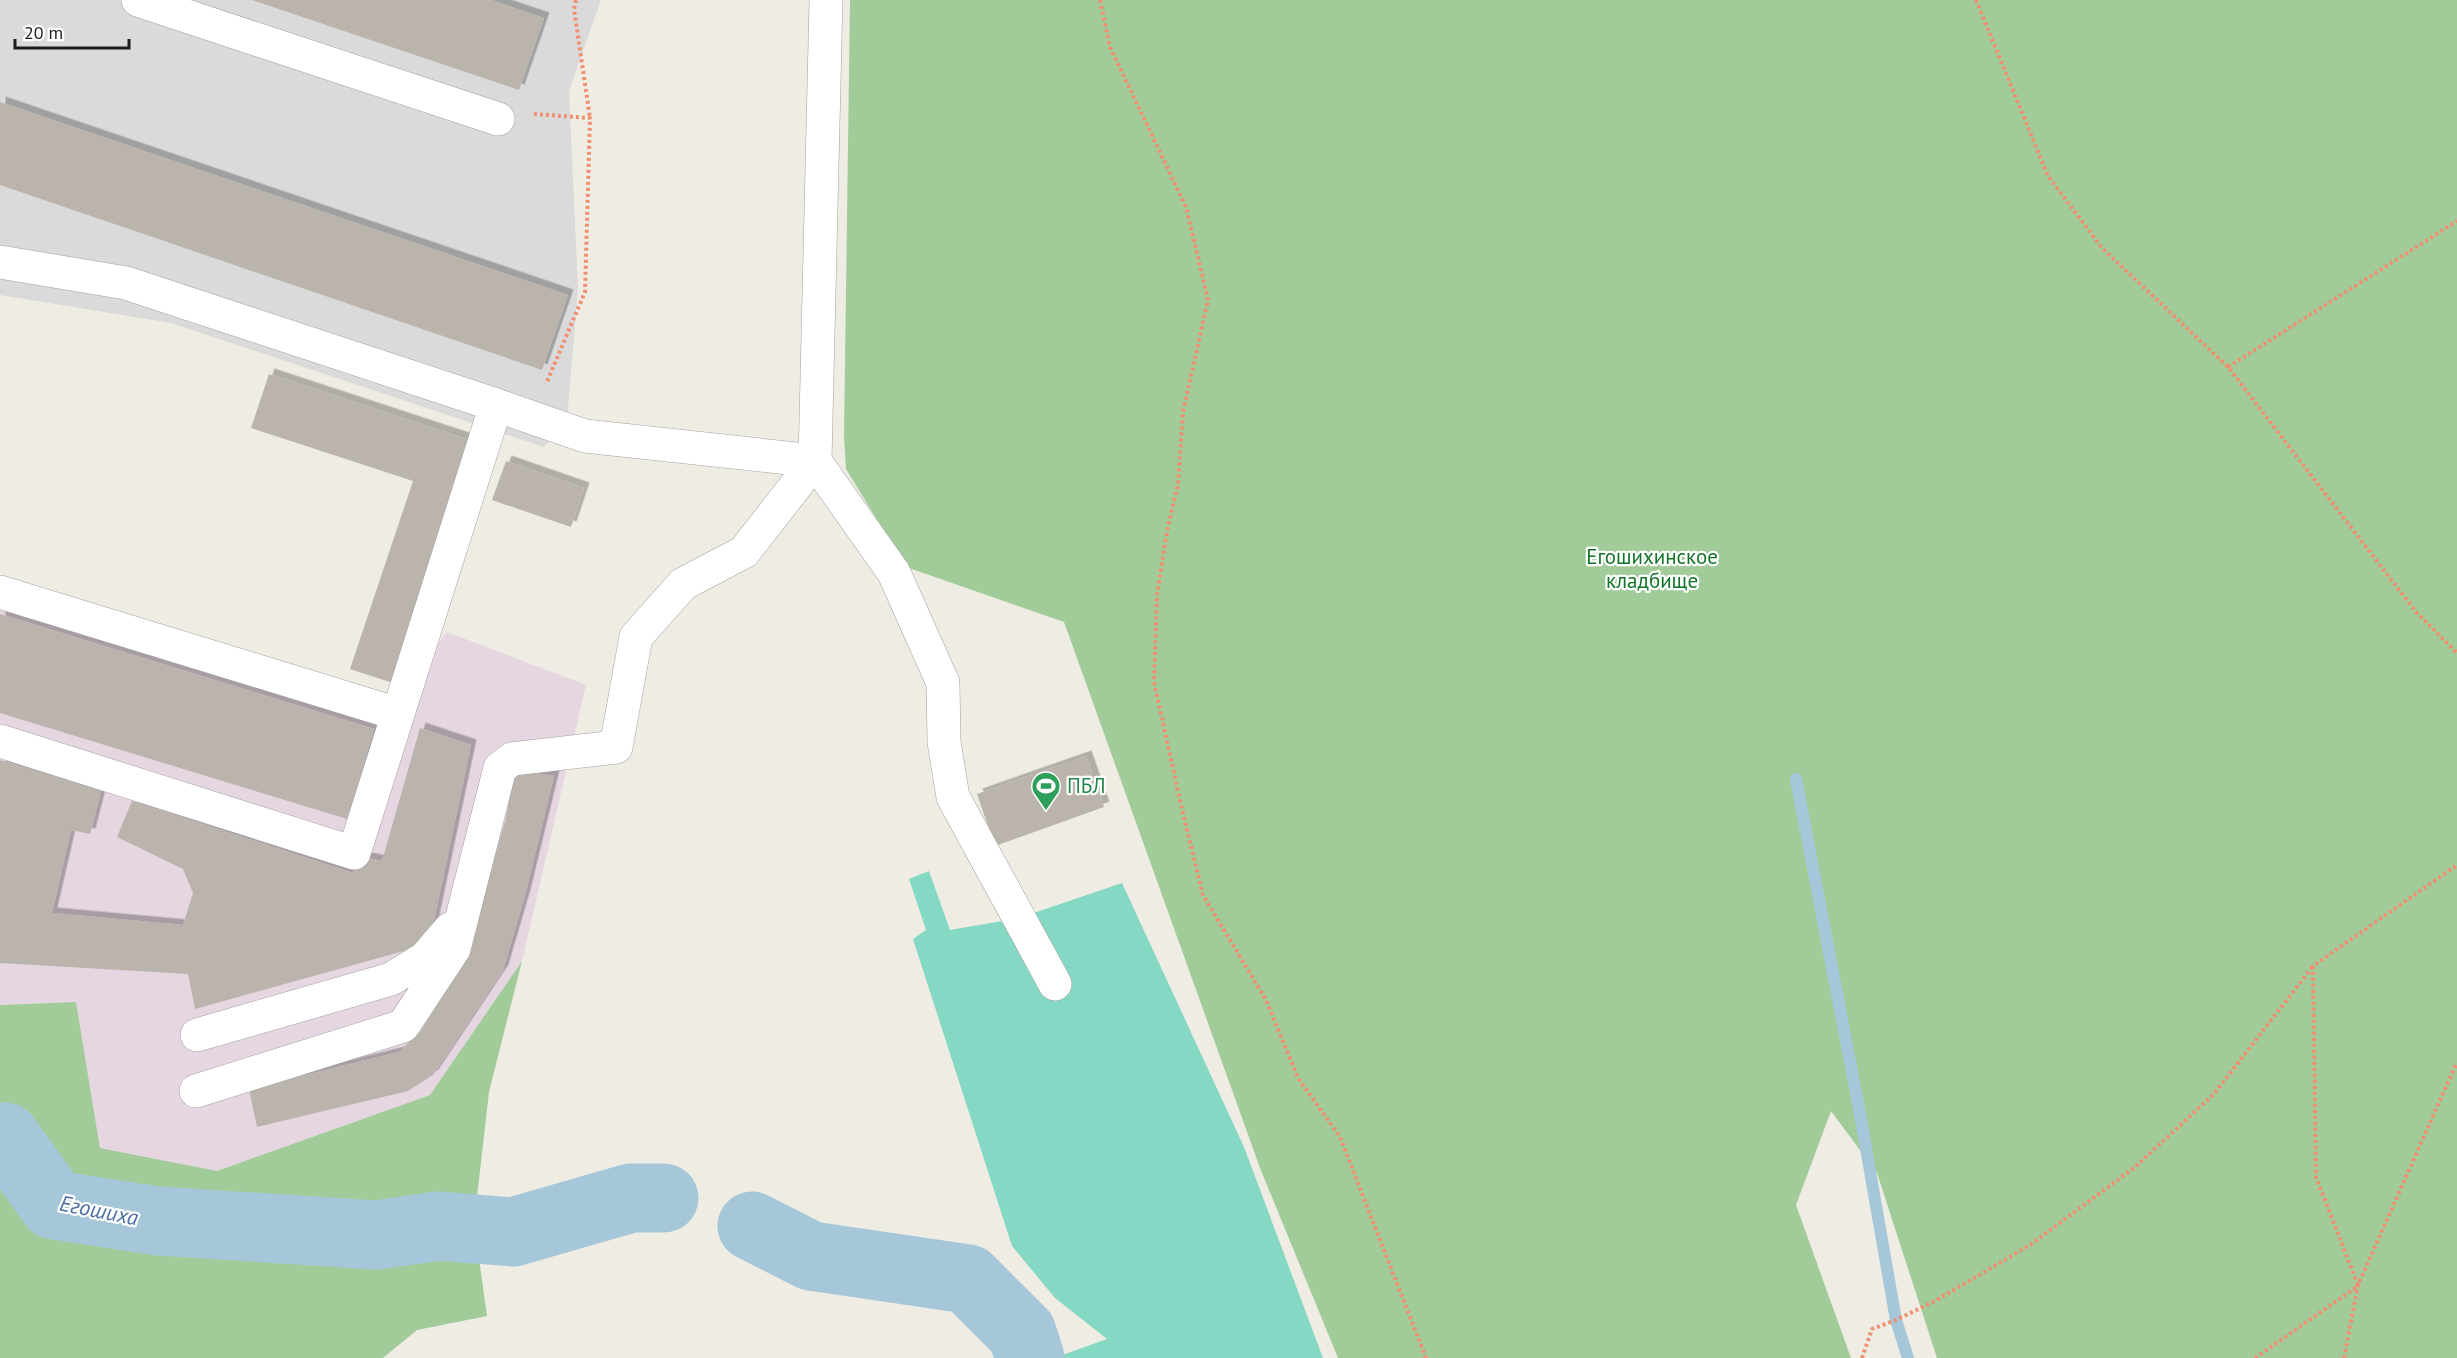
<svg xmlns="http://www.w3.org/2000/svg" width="2457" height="1358" font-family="'PT Sans',sans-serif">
	<defs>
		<filter id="shadow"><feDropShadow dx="5.5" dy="-5.5" stdDeviation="0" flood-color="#0004"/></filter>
	</defs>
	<rect width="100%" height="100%" fill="#eeece3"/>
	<path fill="#dbdada" d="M0,0h601l-32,91 9,198 -11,131 -23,27 -373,-124 -171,-28z"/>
	<path fill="#e6d6e1" d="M0,580l393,118 54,-66 139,53 -64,276 -92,134 -213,76 -117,-23 -24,-146 -76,3z"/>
	<path fill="#a2cb9a" d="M850,0h1607v1358h-520l-60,-185 -46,-62 -35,94 55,153h-513l-78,-190 -196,-546 -158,-55 -60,-98 -2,-33z
		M522,961l-33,131 -15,131 13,93 -70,14 -34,28h-383v-353l76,-3 24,146 117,23 213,-76z"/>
	<path fill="#85d9c4" d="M929,871l21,59 69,-12 103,-35 122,264 79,211h-269l53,-19 -52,-41 -43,-52 -99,-307 13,-9 -17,-51z"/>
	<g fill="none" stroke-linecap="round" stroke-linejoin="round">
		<path stroke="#a6c7d9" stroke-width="12" d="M1796,779l64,335 36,206 12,38"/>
		<path stroke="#a6c7d9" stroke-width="69" d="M0,1137h5l49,68 104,16 218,14 62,-9 75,6 118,-34h33
			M752,1226l59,30 157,23 54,54 8,25"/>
	</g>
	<path fill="#bab4ad" filter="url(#shadow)" d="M252,0h239l53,18 -25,72z
		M0,102l568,193 -26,75 -542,-185z
		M269,374l204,67 -80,242 -43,-14 63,-188 -162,-53z
		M506,461l78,27 -13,39 -79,-27z
		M0,614l374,115 -27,90 -347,-106z
		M420,728l51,17 -42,199 -234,65 -7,-35 -188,-11v-203l101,31 -11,43 -19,-4 -19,83 131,12 10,-32 -10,-24 -66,-32 15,-36 221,72 3,-17 26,5z
		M1086,756l18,51 -109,39 -18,-52z
		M514,770l40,6 -29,119 -22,75 -70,105 -25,16 -151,36 -8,-38 150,-37 21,-19 48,-85 38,-130z"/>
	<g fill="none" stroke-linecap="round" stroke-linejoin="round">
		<g stroke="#a1a1a1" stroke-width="34">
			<path id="minor" d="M138,0l360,119
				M0,262l126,21 370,122
				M0,592l398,122 98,-309 89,31 230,25 79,112 49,110 1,59 9,55 102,187
				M0,741l354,112 44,-139
				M197,1035l194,-56 34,-21 25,-29
				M196,1091l207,-65 51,-77 46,-181 12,-9 104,-12 20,-110 47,-53 61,-32 71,-91 11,-461"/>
		</g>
		<path stroke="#f18f71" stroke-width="4" stroke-dasharray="3 3" stroke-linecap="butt" d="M576,0l-2,9 16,109
			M1100,0l10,47 76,160 22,93 -25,112 -5,72 -11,47 -10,64 -3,87 27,123 22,90 63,105 32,78 42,59 86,221
			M1976,0l72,176 54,72 126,119 188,245 41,41
			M534,114l56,4 -5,174 -39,92
			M2228,367l229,-146
			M2358,1285l-42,-108 -3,-211 144,-101
			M1862,1358l10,-29 24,-9 39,-19 95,-56 105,-78 79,-73 99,-128
			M2255,1358l103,-72
			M2344,1358l14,-73 99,-223"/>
		<use href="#minor" stroke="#fff" stroke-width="33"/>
	</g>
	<defs>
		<g id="stadium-pin" transform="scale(1.5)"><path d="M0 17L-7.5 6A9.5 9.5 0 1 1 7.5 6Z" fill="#2e9e5b" stroke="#fff"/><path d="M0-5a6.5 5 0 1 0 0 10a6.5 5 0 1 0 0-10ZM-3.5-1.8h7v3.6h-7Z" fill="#fff"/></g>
	</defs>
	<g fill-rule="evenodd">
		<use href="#stadium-pin" x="1046" y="786"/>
	</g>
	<g text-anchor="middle" stroke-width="4.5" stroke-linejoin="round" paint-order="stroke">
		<g font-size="21" fill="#127427" stroke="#fff">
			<text x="1652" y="564">Егошихинское<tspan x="1652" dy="24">кладбище</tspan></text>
		</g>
		<g font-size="21" fill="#27864d" stroke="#fff" text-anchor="start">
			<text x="1067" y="793">ПБЛ</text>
		</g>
		<g font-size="22" font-style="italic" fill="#4f6fa7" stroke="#fff">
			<text transform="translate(99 1210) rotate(11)" y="8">Егошиха</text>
		</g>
	</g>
	<path d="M15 39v9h114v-9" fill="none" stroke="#1d1d1d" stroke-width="3"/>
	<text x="24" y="39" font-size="18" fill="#1d1d1d" stroke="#ffffff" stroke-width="4.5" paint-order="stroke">20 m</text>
</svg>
